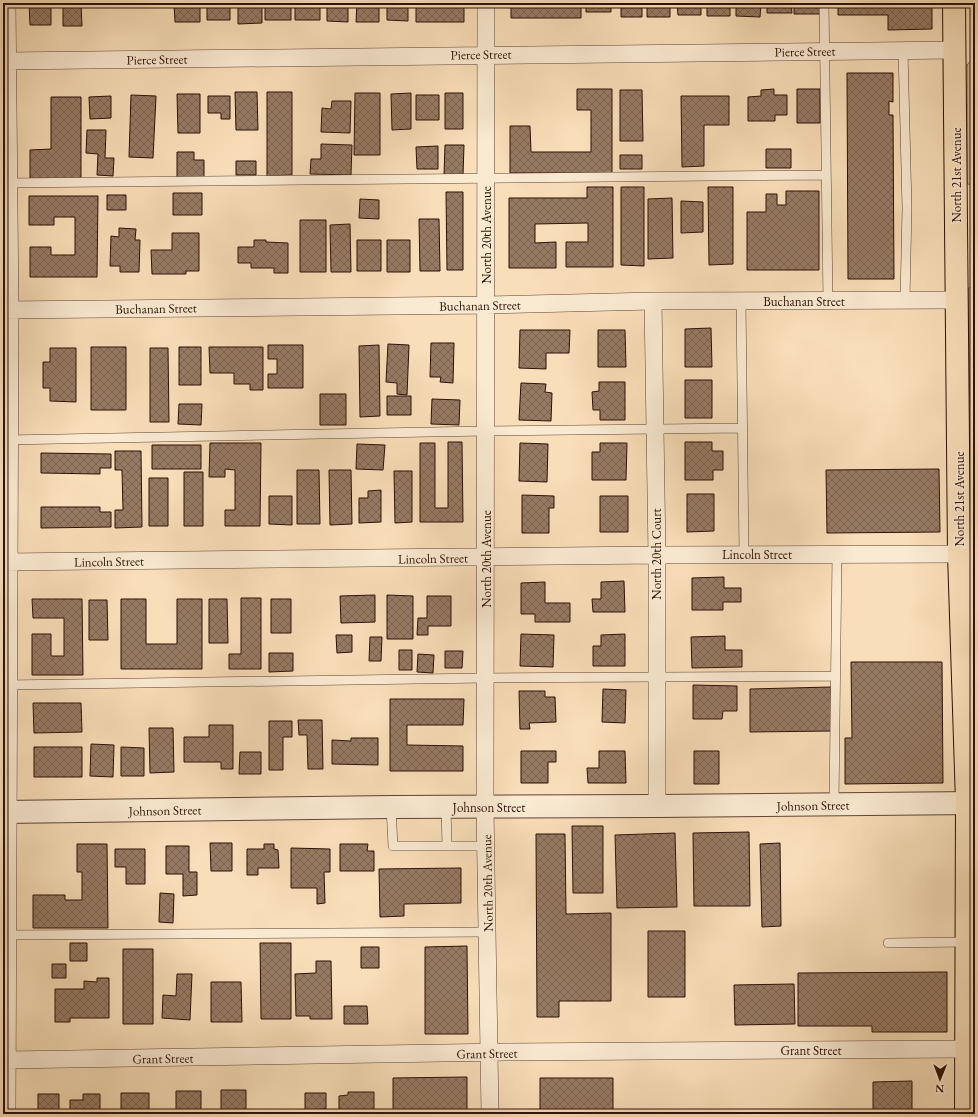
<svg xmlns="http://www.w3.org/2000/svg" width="978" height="1117" font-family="'EB Garamond',serif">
	<defs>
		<pattern id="grass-tufts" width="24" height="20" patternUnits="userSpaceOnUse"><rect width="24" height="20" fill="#d5bb9b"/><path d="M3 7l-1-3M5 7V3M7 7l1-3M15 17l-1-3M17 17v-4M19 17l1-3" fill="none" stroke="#b7a084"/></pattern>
		<pattern id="building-cross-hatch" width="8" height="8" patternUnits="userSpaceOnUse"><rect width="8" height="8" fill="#967b64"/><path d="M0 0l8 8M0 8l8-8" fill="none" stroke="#7b6350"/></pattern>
	</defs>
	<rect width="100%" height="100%" fill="#f8deb9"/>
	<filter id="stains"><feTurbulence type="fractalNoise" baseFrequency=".005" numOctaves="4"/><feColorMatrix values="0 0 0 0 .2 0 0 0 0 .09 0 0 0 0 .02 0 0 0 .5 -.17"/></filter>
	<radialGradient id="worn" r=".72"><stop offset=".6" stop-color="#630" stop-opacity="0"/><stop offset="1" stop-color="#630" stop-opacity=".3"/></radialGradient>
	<path fill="url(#grass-tufts)" stroke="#806651" d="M975,56v133l-8,-6v-118z
		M975,283v451l-7,-445z"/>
	<path fill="url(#building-cross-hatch)" stroke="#2c1007" d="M29,3h22v22h-21z
		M63,3h18l1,23h-19z
		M174,3h26v19h-25z
		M207,3h23v17h-23z
		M238,3h24v20l-24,1z
		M265,3h26v17h-26z
		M295,3h25v17h-25z
		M327,3h21v19l-21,-1z
		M357,3h22v19h-23z
		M387,3h21v18l-21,-1z
		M416,3h48v19h-48z
		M511,3h70v15h-70z
		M586,3h25v9h-25z
		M621,3h21v14h-21z
		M647,3h23v14h-23z
		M677,3h24v12h-23z
		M707,3h23v13h-23z
		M736,3h25l-1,14 -24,-1z
		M767,3h24l1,10h-25z
		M794,3h27v11h-27z
		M838,3h94v26l-44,1v-15h-50z
		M847,73h46v29l-4,-1v14h4l1,164h-46z
		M577,89h35v84h-102v-47h20l1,26h60v-42h-14z
		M774,89v6h13v20h-12v6h-27v-24l13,-1v-6z
		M797,89h23v34h-23z
		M620,90h22l1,51h-23z
		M235,92h22l1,38h-22z
		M267,92h25v83l-25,1z
		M355,93h25v62h-26z
		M411,93v36l-19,1 -1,-36z
		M445,93h18v36h-18z
		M177,94h23v39h-22z
		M131,95l25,1 -3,62 -24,-1z
		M416,95h23v25h-23z
		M111,96v22l-21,1 -1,-22z
		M208,96h22v23h-9v-6h-13z
		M681,96h48v29h-25v41l-22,1z
		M51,97h30v82h-51v-29l21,-1z
		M332,101h19l-1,32 -29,-1 1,-24 9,1z
		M87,130h19l-1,28h9l-1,18 -16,-1 1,-21 -12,-1z
		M321,144l31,1 -1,30 -41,-1 1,-15h10z
		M445,145h19l-1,30h-19z
		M438,146v23h-21l-1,-22z
		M766,149h25v19h-25z
		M177,152h17v8h10v18h-27z
		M620,155h22v14h-22z
		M236,161h20v14h-20z
		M587,187h26v80h-47v-25h22v-19l-53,1v19l21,-1v26h-47v-70h78z
		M621,187h23v79l-23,-1z
		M708,187h25v77l-24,1z
		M786,191h33v79h-72v-58h19v-18h11v11h9z
		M446,192h17v78h-16z
		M173,193h29v22h-29z
		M107,195h19v15h-19z
		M29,196h69l-1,81h-67v-30h21v8h24v-38h-21v8h-25z
		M672,198l1,60 -25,1v-60z
		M360,199l19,1v19l-20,-1z
		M681,201l22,1v30l-22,1z
		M419,219h20l1,52h-20z
		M300,220h26v52h-26z
		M350,224l1,48h-20l-1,-47z
		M119,228l17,1 -1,11h5l-1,32h-19v-6h-10l1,-30 8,1z
		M172,233h27v38h-13v3h-34l-1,-24h21z
		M254,240h12v2l22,1v30h-14v-5h-23v-5h-13v-16h16z
		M357,240h24v31h-24z
		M387,240h23v32h-23z
		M711,328l1,39h-27v-38z
		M520,330h50l-1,23h-23v16l-27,-1z
		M598,330h27l1,37h-28z
		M431,343h23l-1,40 -13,-1 1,-5h-11z
		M388,344l21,1 -2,50 -10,-1v-11l-11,-1z
		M268,345h35v43h-35v-14h9v-15h-9z
		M379,345l1,71 -20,1 -1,-71z
		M91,347h35v63h-35z
		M179,347h22v38h-22z
		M209,347h54v43h-13v-6h-16v-11h-24z
		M50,348h26v54l-26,-1v-13h-7v-26h7z
		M150,348h18l1,74h-19z
		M685,380h27v38h-27z
		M599,382h26v38h-25v-10h-7l-1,-18 7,-1z
		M521,383l25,1 -1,8 7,1 -1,28 -32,-1z
		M320,394h26v31h-26z
		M387,396h24v19h-24z
		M432,399l28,1 -1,25 -28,-1z
		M179,404h23l-1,21 -23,-1z
		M448,442h14l1,80h-43v-79h15v65h13z
		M685,442h27v9h11v19h-10v10h-28z
		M210,443h51l-1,83h-35v-16h10v-40l-10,-1v8h-16z
		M520,443l28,1 -1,38 -28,-1z
		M600,443h27l-1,37h-34v-28h8z
		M357,444l28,1 -2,25 -27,-1z
		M152,445h49v24h-49z
		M115,451h26l1,76 -27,1v-18h8l-1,-40h-7z
		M41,453l70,1v14h-11v6l-59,-1z
		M939,469l1,63 -113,1 -1,-63z
		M297,470h22l1,54h-23z
		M329,470h22l1,54 -22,1z
		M394,471h18v51l-17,1z
		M184,472h19v54h-19z
		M149,478h19v48h-19z
		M381,490v32l-22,1v-25h9v-7z
		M687,494h27v37l-27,1z
		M522,495l32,1v12h-5v25h-27z
		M269,496h23v29l-23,-1z
		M600,496h28v36h-28z
		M41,507h59v5h11v15l-70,1z
		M724,577v11h17v14h-18v8h-31v-32z
		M624,581l1,31h-32l-1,-13h9v-17z
		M545,582v21h25v19h-35v-8h-14v-31z
		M375,595v27l-34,1 -1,-27z
		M387,595l26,1v43h-26z
		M427,596h24v30h-23v9h-11l1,-17h9z
		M241,598h20v71h-32v-15h12z
		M32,599h50l1,76h-51v-41h19v22h13v-38h-31z
		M121,599h25v45h31v-45h25v70h-81z
		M209,599h18l1,44h-19z
		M271,599h20v34h-20z
		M89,600h18l1,40h-19z
		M521,634l33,1 -1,32 -33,-1z
		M625,634v32h-32v-20h8v-11z
		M336,635h16v17l-15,1z
		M725,636v14h17v17l-50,1 -1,-31z
		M370,637h12l-1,24h-12z
		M399,650h13v20h-13z
		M445,651h18l-1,17h-17z
		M269,653h24v18l-24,1z
		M418,654l16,1 -1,18 -16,-1z
		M851,662h91l1,121 -98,1v-46h7z
		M693,685l44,1v25h-14l-1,8h-29z
		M831,687l1,44 -82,1v-43z
		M603,689l23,1 -1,33 -23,-1z
		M519,691h26v6h10l1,25 -27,1 1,6h-10z
		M390,699h74l-1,26h-56v20l56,1v25h-73z
		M33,703h48l1,29 -48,1z
		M298,720h24l1,49h-15l-1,-34h-8z
		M269,721h23v16h-9v33h-14z
		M209,725h24v44h-12v-7h-37v-25h25z
		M149,728h24l1,44 -24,1z
		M351,738h27v27l-46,-1v-24l19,1z
		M91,744l23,1 -1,32 -23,-1z
		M34,747h48v30h-48z
		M121,747l23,1v28h-23z
		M521,751h35v11h-8v21h-27z
		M599,751h26l1,32h-38l-1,-15h12z
		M694,751h25v33h-25z
		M240,752h21v22h-22z
		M572,826h31v67h-30z
		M749,832l1,74h-56l-1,-73z
		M675,833l2,74 -60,1 -2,-73z
		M536,834h29l1,80 45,-1v88h-52v16h-22z
		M210,843h22v28h-21z
		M780,843l1,83 -19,1 -2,-83z
		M77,844h30l1,84h-75v-33h32v5h17v-28h-5z
		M264,844h10v5l4,1 1,18h-21v7h-11v-26h17z
		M340,844h28l-1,7h7v20h-34z
		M166,846h23v26h8v23l-14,1v-22h-17z
		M291,848l39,1v23h-6l1,31 -8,1v-16h-26z
		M115,849h30v35h-19v-17h-11z
		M461,868v35l-57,1v12l-24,1 -1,-48z
		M160,893l14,1 -1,29 -14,-1z
		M648,931h37v66h-37z
		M70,943h17v18h-17z
		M260,943h31v76h-30z
		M467,946l1,88h-43v-87z
		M361,947h18v21h-18z
		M123,949h30v75h-30z
		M316,961h15l1,58h-22v-3h-14l-1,-42 21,-1z
		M52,964h14v14h-14z
		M947,972v60h-75v-6h-74v-53z
		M177,974h15l-2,46 -28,-2 1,-23 13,1z
		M97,978h12v40h-39v4h-15v-33h29v-8l13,1z
		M211,982h30l1,40h-31z
		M794,984l1,40 -60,1 -1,-40z
		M344,1006h23l1,18h-24z
		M467,1077v37h-74v-36z
		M540,1078h73v34h187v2h-260z
		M912,1081v33h-39v-32z
		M221,1090h25v24h-25z
		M176,1091h25v23h-25z
		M348,1092h26v22h-35v-18l9,-1z
		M121,1093h28v21h-28z
		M305,1093h21v16l-21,1z
		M38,1094h21v20h-21z
		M83,1094h17v20h-21v-4h-9v-10h13z
		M266,1111h21v3h-21z"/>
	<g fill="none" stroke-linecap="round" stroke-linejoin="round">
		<g stroke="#5f4434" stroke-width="10">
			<path id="service" d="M824,3l4,298
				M903,50l4,158 -2,92
				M6,183l820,-8
				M741,301l3,253
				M6,440l480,-9 257,-3
				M6,685l479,-7 351,-2
				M834,804l3,-250
				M391,807l2,39h93
				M446,807l1,39
				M8,935l479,-3
				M888,943l79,-1"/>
		</g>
		<g stroke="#5f4434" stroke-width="18">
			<path id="minor" d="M7,3l3,307 -3,804
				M486,3l-1,804 5,307
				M7,61l948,-11
				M653,301l4,254v251
				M3,310l483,-5 167,-4 304,-1
				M3,562l654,-7 302,-1
				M8,1060l498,-8 460,-3"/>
		</g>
		<g stroke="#5f4434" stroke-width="24">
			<path id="tertiary" d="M3,812l388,-5 266,-1 318,-3"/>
		</g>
		<g stroke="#2c1007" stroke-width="24">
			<path id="primary" d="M954,3l5,551 8,249 -1,311"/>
		</g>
		<use href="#service" stroke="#faead2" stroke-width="9"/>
		<use href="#minor" stroke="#faead2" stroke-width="17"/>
		<use href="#tertiary" stroke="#faead2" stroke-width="22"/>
		<use href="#primary" stroke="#f8deb9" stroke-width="22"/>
	</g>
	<g text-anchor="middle" stroke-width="3" stroke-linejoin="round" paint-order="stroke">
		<g font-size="13" fill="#2c1007" stroke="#faead2">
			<text transform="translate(805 51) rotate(-1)" y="5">Pierce Street</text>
			<text transform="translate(481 54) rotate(-1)" y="5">Pierce Street</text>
			<text transform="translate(157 59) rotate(-1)" y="5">Pierce Street</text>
			<text transform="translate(956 175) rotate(-90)" y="5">North 21st Avenue</text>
			<text transform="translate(486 235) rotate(-90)" y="5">North 20th Avenue</text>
			<text x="804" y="306">Buchanan Street</text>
			<text transform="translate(480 305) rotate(-1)" y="5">Buchanan Street</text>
			<text transform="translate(156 308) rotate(-1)" y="5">Buchanan Street</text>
			<text transform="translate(959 499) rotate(-90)" y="5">North 21st Avenue</text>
			<text transform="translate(656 554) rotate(-90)" y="5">North 20th Court</text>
			<text x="757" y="559">Lincoln Street</text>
			<text transform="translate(433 558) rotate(-1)" y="5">Lincoln Street</text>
			<text transform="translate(486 559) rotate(-90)" y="5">North 20th Avenue</text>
			<text transform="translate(109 561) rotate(-1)" y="5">Lincoln Street</text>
			<text transform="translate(813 805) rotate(-1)" y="5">Johnson Street</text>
			<text x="489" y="812">Johnson Street</text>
			<text transform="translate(165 810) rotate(-1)" y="5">Johnson Street</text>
			<text transform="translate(487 883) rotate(-91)" y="5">North 20th Avenue</text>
			<text x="811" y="1055">Grant Street</text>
			<text transform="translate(487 1053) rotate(-1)" y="5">Grant Street</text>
			<text transform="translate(163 1058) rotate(-1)" y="5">Grant Street</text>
		</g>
	</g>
	<rect width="978" height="1117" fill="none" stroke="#f8deb9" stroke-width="16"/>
	<rect x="4" y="4" width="970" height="1109" fill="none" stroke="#2c1007" stroke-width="2"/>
	<rect x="8" y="8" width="962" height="1101" fill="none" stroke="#2c1007"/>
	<g transform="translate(940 1079) rotate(181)" stroke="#faead2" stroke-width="3" paint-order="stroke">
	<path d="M0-3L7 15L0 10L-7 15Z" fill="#2c1007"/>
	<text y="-6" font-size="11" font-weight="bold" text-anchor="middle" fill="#2c1007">N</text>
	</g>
	<rect width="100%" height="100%" filter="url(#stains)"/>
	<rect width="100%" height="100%" fill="url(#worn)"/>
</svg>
